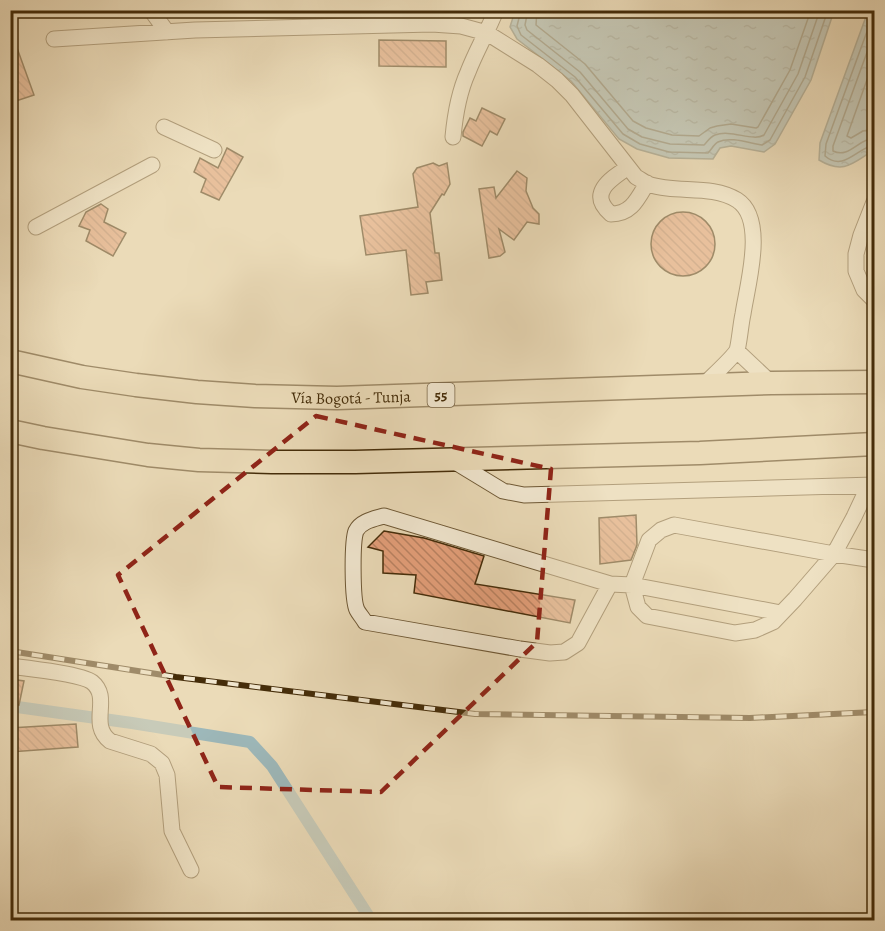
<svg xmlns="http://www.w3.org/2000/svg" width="885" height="931" font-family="Alegreya,serif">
	<defs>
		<pattern id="water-ripples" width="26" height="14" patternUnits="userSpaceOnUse" patternTransform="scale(1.5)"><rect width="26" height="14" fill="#9db8ba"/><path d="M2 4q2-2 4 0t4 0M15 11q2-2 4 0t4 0" fill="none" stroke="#829695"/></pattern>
		<pattern id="building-back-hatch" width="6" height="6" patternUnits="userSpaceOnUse" patternTransform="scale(1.5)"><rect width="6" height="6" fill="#e49f7a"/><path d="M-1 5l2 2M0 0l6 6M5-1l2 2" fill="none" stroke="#ba8262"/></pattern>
	</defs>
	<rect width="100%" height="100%" fill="#ebdbb8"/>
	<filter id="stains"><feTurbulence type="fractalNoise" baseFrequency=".00333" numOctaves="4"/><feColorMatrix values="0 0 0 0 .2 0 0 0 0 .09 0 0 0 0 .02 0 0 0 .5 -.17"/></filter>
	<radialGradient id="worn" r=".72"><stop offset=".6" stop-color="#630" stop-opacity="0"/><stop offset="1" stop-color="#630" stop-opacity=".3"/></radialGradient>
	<path fill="url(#water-ripples)" stroke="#798073" stroke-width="1.5" d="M515,11v-1l319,1 -23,69 -36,64 -11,8 -33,-6 -11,2 -7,11 -44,-1 -32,-9 -18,-10 -48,-58 -54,-42 -7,-12z
		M868,11h6v139c-21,13 -30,25 -55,10l1,-17z"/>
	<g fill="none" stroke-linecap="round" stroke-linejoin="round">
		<path stroke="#707262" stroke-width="1.5" d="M521,10l-4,16 4,9 54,42 48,57 17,10 29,8 39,1c3,-3 6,-9 10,-11 12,-6 31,1 44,3l8,-5 35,-63 23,-67
			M528,10l-3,15 2,5 53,42 48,57 14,8 28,7 34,1c3,-3 6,-8 11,-10 16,-6 38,7 49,0l34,-61 22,-64
			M537,10l-1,15 49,39 48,57 13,7 26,7 27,1 11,-8 7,-2 14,-2 25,4 2,-1 32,-57 21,-60
			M874,10l-1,5 -47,129 -1,12c19,16 32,-8 49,-11
			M874,33l-41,113v5c16,8 25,-12 41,-13
			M874,60l-27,76 4,2 12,-7 11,-2"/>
		<path stroke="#9db8ba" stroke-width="12" d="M10,706l122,17 118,19 22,24 99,154"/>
	</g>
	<path fill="url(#building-back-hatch)" stroke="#442c09" stroke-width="1.5" d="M10,34h2l22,61 -24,8z
		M379,40l67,1v26l-67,-1z
		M482,108l23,11 -8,16 -7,-4 -8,15 -19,-10v-4l7,-14 6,3z
		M227,148l16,9 -24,43 -18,-8 5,-13 -12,-7 6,-14 18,10z
		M433,163l6,3 8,-3 3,21 -6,11 -2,-1 -12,19 5,40h4l3,27 -16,2 2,11 -17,2 -5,-45 -40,5 -6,-39 58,-9 -5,-33 4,-6z
		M517,171l10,7 -1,13 7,17 6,6v10l-12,-2 -13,18 -15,-11 6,23 -5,4 -11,2 -10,-69 15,-2 2,11z
		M101,204l7,5 -4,13 22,11 -13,23 -27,-15 4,-11 -11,-4 7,-14z
		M651 244a32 32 0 1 1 64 0a32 32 0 1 1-64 0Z
		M636,515l1,30 -6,15 -31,4 -1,-46z
		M384,531l40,7 60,18 -9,28 100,16 -5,23 -156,-30 2,-18 -33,-2v-22l-15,-4z
		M10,679l14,2 -5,24 -9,-2z
		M76,724l2,23 -68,5v-24z"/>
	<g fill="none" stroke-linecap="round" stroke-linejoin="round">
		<g stroke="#6e5835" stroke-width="17">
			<path id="minor" d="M151,10l16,22
				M54,39l141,-9 237,-6 29,2 26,7 51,32 19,15 15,15 64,82c4,2 8,5 12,7 28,10 63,0 89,16 30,19 10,86 6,114 -2,8 -4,31 -6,36 -3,7 -29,30 -35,37
				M164,127l50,23
				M453,137c2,-22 6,-45 15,-65 8,-21 20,-41 28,-62
				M627,168c-18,12 -39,26 -16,46 20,0 26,-14 36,-31
				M874,202l-13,33 -5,19v17l8,19 10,10
				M36,227l116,-62
				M737,351l34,32
				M452,460l51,31 21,4 350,-10
				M869,485l-15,32 -20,37 -39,45 -22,23 -18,8 -20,3 -88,-17 -9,-9 -6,-22 17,-45 12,-10 13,-5 160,29 40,6
				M610,584l-32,59 -14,9 -14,1 -30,-4 -155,-27c-2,-4 -6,-8 -8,-12 -5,-10 -5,-69 -1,-79 5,-10 18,-12 28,-15l226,68 22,1 149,28
				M10,666c16,2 72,8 82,16 20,16 -4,42 18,59l41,13 11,9 5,12 5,56 19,39"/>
		</g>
		<g stroke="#442c09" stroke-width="25">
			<g id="highway">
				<path id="s1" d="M10,361l72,16 54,8 61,7 58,4 82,2 434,-15 103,-1"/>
				<path d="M10,431l33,7 105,17 51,5 73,2h83l345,-9 174,-9"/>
			</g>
		</g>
		<use href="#minor" stroke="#f2e8d1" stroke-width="15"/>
		<use href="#highway" stroke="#ebdbb8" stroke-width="22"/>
		<g stroke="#442c09" stroke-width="6">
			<path id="rail" d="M10,651l166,26 299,37 275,4 124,-6"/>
		</g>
		<use href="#rail" stroke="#f2e8d1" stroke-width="4" stroke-dasharray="11" stroke-linecap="butt"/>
	</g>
	<path d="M0 0H885V931H0ZM316,416l235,53 -14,173 -156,150 -163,-5 -100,-212z" fill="#ebdbb8" fill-opacity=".55" fill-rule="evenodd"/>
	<path fill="none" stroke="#8f2418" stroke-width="4.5" stroke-dasharray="12 8" stroke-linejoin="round" d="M316,416l235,53 -14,173 -156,150 -163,-5 -100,-212z"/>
	<g text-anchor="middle" stroke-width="4.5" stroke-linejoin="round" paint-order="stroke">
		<rect fill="#f2e8d1" stroke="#786445" stroke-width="1.5" x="427.5" y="383" width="27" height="24" rx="4.5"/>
		<g font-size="15" font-weight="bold" fill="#442c09">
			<text x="441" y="400">55</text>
		</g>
		<g font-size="16" fill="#442c09" stroke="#f2e8d1">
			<text dy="6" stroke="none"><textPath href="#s1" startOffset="344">Vía Bogotá - Tunja</textPath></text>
		</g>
	</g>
	<rect width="885" height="931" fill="none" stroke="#ebdbb8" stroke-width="36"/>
	<rect x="12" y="12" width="861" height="907" fill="none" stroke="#442c09" stroke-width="3"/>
	<rect x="18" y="18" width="849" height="895" fill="none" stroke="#442c09" stroke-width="1.5"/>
	<rect width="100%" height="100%" filter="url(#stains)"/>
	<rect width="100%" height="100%" fill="url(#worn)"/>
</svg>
